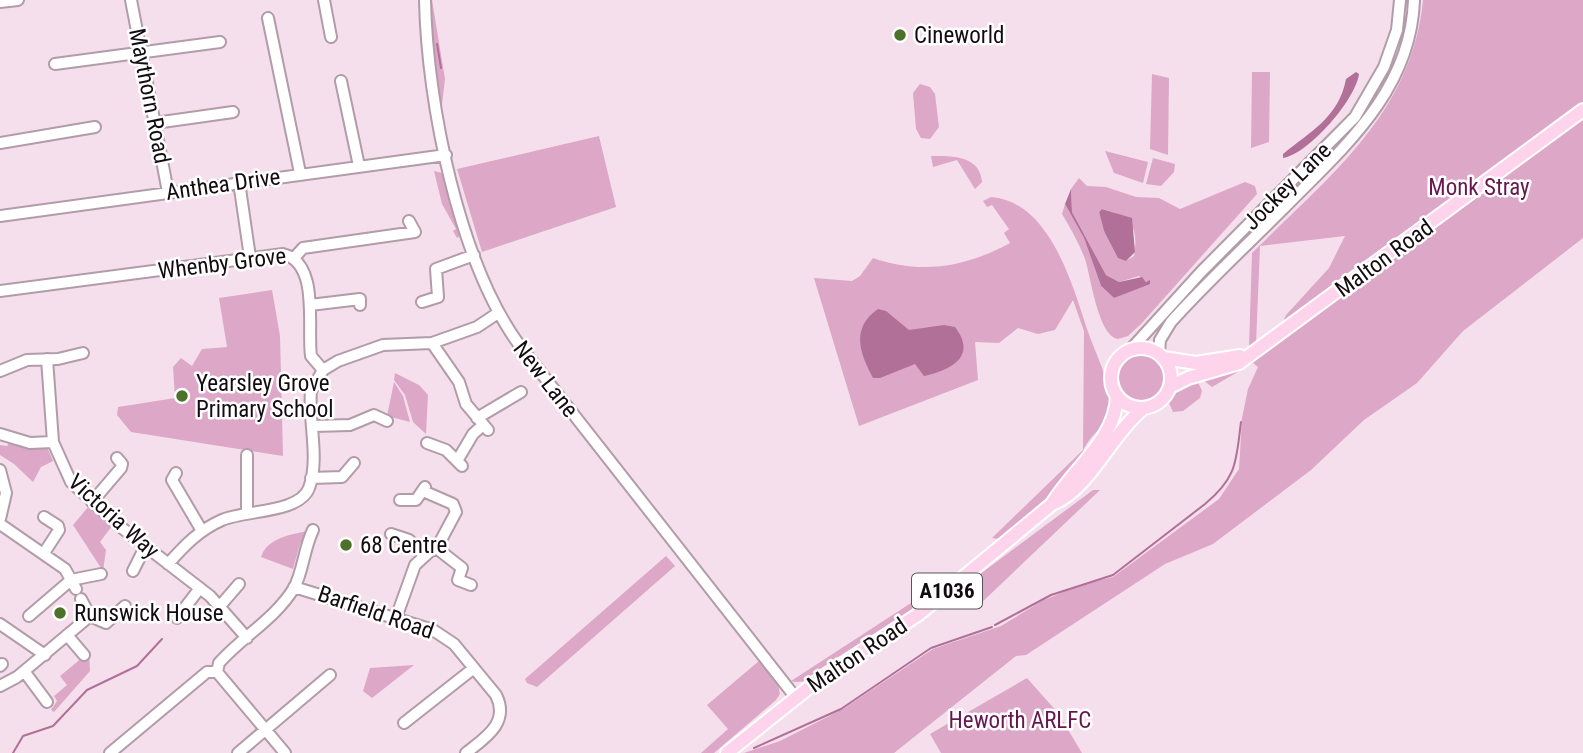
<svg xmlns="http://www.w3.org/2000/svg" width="1583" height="753" font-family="'Roboto Condensed',sans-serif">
	<rect width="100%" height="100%" fill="#f6dfec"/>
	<path fill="#dda7c7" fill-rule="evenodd" d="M432,0l13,79 -3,26 -4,-6 -9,-97z
		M1423,0h160v238l-120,93 -46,52 -53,37 -53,50 -98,74 -48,20 -139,91 -10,1 -122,97h-150l36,-12 63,-32 90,-60 68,-23 41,-25 35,-15 36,-9 106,-78 20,-30 3,-51 6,-29 10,-22 -5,-4 -41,24 -9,-7 68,-32 15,-33 43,-47 16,-32 -85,10 -4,98 -7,3 3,-94c76,-76 160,-139 171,-253z
		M1252,72h18l-1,70 -18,6z
		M1152,74l17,4 -1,77 -18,-6z
		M920,84l10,3 5,7 4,33 -9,12 -9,-1 -5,-9 -3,-36z
		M599,136l17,71 -134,45 -25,-83z
		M1105,151l43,11 -5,21 -29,-10z
		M931,156c20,0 49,-1 51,26l-7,7 -18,-29 -24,7z
		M1153,158l22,6 -1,8 -13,14 -15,-2z
		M434,171l12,3 17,60 -6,4 -4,-7 3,-2 -14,-25z
		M1079,178l8,8 19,1 30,10 23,1 21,11 65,-27 10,4 2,8 -115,129 -14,13 -10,3c-20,-3 -27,-62 -33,-80 -6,-16 -14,-30 -23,-45l3,-10 19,34 17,48 13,12 33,-16 -8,-6 -20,6 -13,-7 -34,-63 -1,-23zM1102,209c29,7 37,17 32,47l-8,5 -22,-30 -5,-19z
		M991,197c58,4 81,86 96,132 8,24 21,47 24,72 2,25 -27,34 -29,56l-37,43 -46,39 -7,-1 91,-88 1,-119 -11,-31 -18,30 -17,4 -20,-6 -19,15 -24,-1 3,38 -119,46 -45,-148 38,3 8,-5 13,-18c48,17 93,9 137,-15l-6,-10 5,-4 -17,-24 -5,2 -4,-6z
		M272,290l8,46 3,120 -152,-24 -14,-17 1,-8 57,-9 -2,-31 8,-9 11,8 10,-17 25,-2 -8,-49z
		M1119 377a23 23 0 1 1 46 0a23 23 0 1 1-46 0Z
		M395,373l24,12 9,10 -2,39 -13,-12 -8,-27 -11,-15z
		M394,382l9,14 7,26 -23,-6z
		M1198,382l4,9 -2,7 -17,13 -10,1 -4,-9 6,-14z
		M11,441l36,6 6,14 -12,6 -8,15 -19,-18 -14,-9v-10l7,1z
		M1093,490h7l-121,115 -15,-19z
		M89,506l23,20 -12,16 6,8 -3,21 -30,-46z
		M308,531l-8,13 -7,25 -32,-12c6,-19 31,-23 47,-26z
		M666,556l9,10 -138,121 -10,-4 -2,-4z
		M911,603l2,9 -13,10 -13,4c-21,15 -70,63 -96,55z
		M89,652l1,19 -36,41 -3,-2 6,-9 -3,-5 13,-11 -7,-9z
		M759,661l19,23 2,10 -4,6 -62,53h-13l27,-24 -21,-24z
		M414,665l-42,33 -9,-7 7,-23z
		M1027,678l31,35 24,40h-141l-11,-19z"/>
	<path fill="#b17098" d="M1356,72l3,2c-3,25 -50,80 -76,84v-4c28,-23 56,-37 63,-75z
		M1071,189l1,23 34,63 13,7 23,-5 4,5 4,-2v4l-36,14 -13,-12 -17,-48 -19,-34z
		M1102,209l30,9 3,34 -9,9 -8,-3 -14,-27 -5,-19z
		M878,309l8,2 23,19 35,-5 11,2c23,30 -5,43 -31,49l-9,-12 -35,14h-7c-14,-26 -22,-50 5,-69z"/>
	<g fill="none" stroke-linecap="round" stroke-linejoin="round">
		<path stroke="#b17098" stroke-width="2" d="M437,44l4,24
			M995,625l56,-30 62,-20 92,-71c33,-27 31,-44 36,-82
			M754,748l87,-39 90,-61 61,-21
			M13,753l10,-17 30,-10 34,-36 50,-24 25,-27"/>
		<g stroke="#b19ca8" stroke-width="14">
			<path id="minor" d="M131,0l37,192
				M324,0l7,37
				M425,0c2,103 34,263 95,346l276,352
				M0,2l18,-2
				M268,18l32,155
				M55,64l165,-22
				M341,81l18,85
				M155,123l78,-11
				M0,143l95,-16
				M239,182l11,75
				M0,216l446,-61
				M294,258l9,-10 112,-16 -6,-11
				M0,291l283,-37c37,9 24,73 28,102l12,14
				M422,302l16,-5 -2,-28 38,-14
				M310,305l50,-6v6
				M432,343l27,39 7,22 22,26
				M1131,349l70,-77 154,-155 29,-50 13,-37 3,-30
				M1159,353l1,-13 11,-18c36,-40 75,-76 113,-114 59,-60 127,-117 130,-208
				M47,359l6,83 18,40 51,46 88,68 37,42
				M0,371l27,-11 31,-1 25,-6
				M477,418l44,-26
				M313,426l37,-1 24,-10 13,6
				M0,434l30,9 23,-1
				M427,443l19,7 16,16
				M247,455v57
				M457,461l16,-27 10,-9
				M0,470l6,23 -6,26
				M176,473l-4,7 30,51
				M311,478l31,-1 12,-14
				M400,500h16l9,-13
				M92,502l29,-34 1,-4 -5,-6
				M0,524l65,45 11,20
				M391,534l18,6 14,14
				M435,547l27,21 -4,12 13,5
				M44,553l15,-23 -1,-4 -14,-9
				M168,564c16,-18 31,-34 54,-44 23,-10 78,-7 87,-32 11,-30 -1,-67 2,-97l12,-21 15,-9 45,-16 49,-2 45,-16 21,-14
				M133,571l12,-24
				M294,587l139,43 21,14 42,51c14,28 -11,43 -30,58
				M81,599l9,17
				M220,606l19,-22
				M29,616l42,-36 30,-6
				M177,618l23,-30
				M396,618l19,-53 25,-23 16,-30 -3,-8 -30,-13
				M0,624l45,31
				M67,635l17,20
				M0,666l2,-2
				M24,671l23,31
				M217,672l2,-9c24,-27 56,-44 75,-75 9,-16 10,-40 19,-58
				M217,672l68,81
				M0,686l17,-9 73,-61 16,7 19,-17
				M404,723l70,-55
				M110,753l97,-81h10
				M238,753l92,-78"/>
		</g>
		<g stroke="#fff" stroke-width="16">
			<path id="major" d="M1111 378a30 30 0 1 1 60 0a30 30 0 1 1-60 0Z
				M1164,358l32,5 44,-7
				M1170,387l18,-9 51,-15 344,-253
				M1052,504c21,-35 64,-65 65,-108
				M727,753l94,-75 98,-64 133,-110c37,-14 59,-70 92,-96"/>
		</g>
		<use href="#minor" stroke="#fff" stroke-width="10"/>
		<use href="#major" stroke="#fed4ed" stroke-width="12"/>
	</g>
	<g fill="#4c712b" stroke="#fff" stroke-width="2.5">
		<circle cx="900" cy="35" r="7"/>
		<circle cx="182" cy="396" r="7"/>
		<circle cx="346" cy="545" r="7"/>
		<circle cx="60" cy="613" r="7"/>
	</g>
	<g text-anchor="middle" stroke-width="5" stroke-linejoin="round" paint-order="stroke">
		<rect fill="#fff" stroke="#595457" stroke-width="2" x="912" y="573.5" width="70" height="35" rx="5"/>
		<g font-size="21" font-weight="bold" fill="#120b0f">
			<text x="947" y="598">A1036</text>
		</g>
		<g font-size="23" fill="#120b0f" stroke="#fff" text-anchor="start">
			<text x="914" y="43">Cineworld</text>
			<text x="196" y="391">Yearsley Grove<tspan x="196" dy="26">Primary School</tspan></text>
			<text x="360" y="553">68 Centre</text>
			<text x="74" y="621">Runswick House</text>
		</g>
		<g font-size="23" fill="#120b0f" stroke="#fff">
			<text transform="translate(150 96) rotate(79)" y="8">Maythorn Road</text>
			<text transform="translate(223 184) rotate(-8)" y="8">Anthea Drive</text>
			<text transform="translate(1287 186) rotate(-45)" y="8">Jockey Lane</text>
			<text transform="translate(1384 258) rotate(-36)" y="8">Malton Road</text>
			<text transform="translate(222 263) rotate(-7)" y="8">Whenby Grove</text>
			<text transform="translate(546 379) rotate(52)" y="8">New Lane</text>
			<text transform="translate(114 516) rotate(42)" y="8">Victoria Way</text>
			<text transform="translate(376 612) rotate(19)" y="8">Barfield Road</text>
			<text transform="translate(857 655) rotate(-34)" y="8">Malton Road</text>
		</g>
		<g font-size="23" fill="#67174f" stroke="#fff">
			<text x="1479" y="195">Monk Stray</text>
			<text x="1020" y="728">Heworth ARLFC</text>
		</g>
	</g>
</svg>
